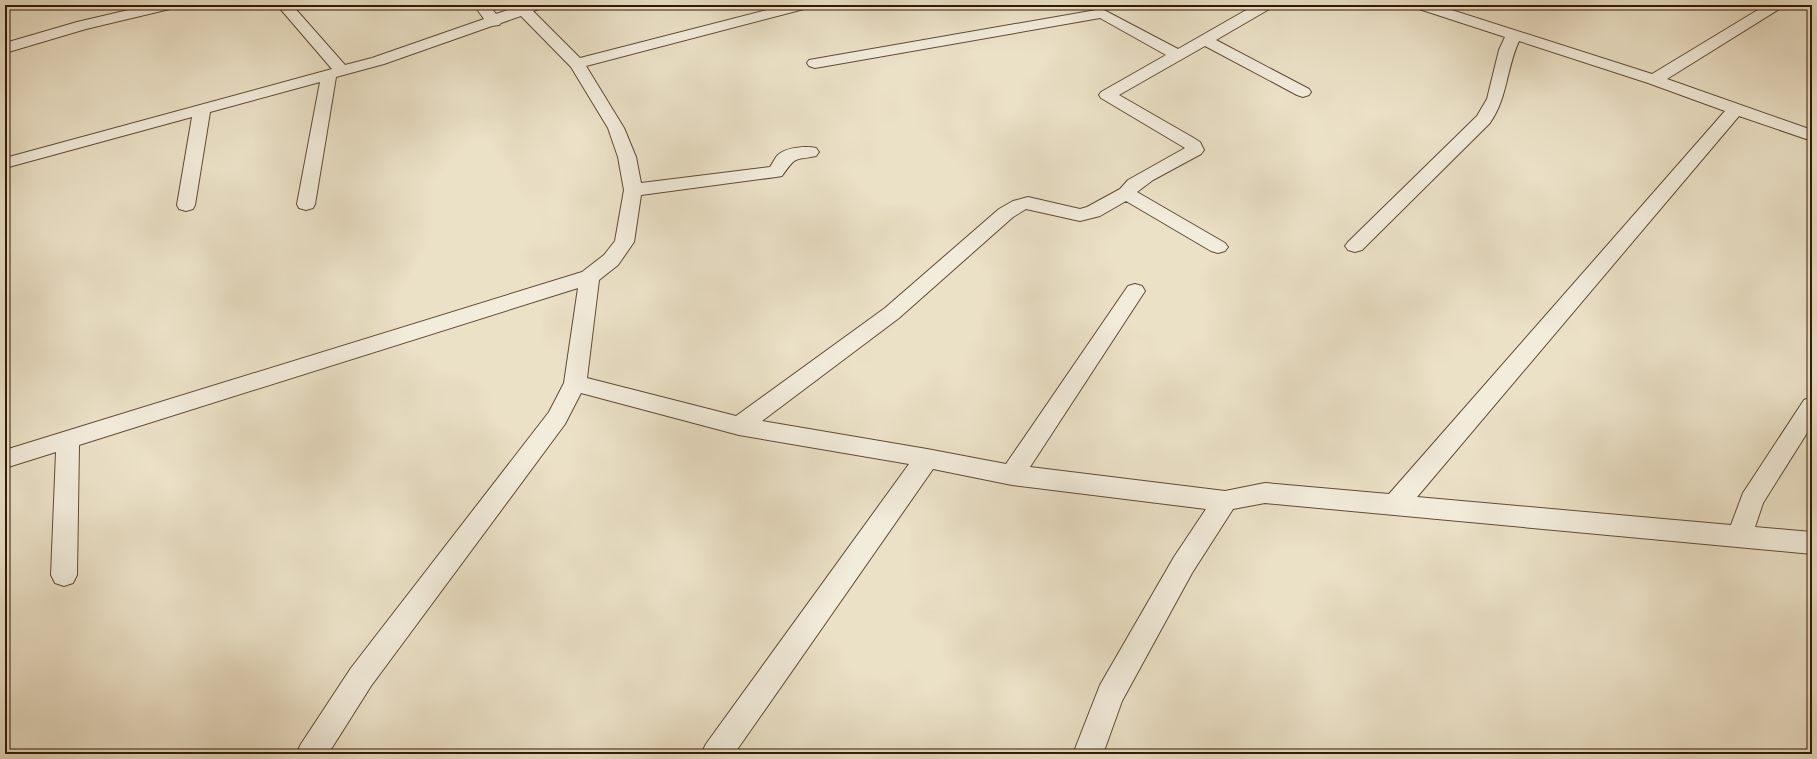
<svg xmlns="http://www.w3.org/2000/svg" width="1817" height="759" font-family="Vollkorn,serif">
	<rect width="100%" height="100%" fill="#ebe1c7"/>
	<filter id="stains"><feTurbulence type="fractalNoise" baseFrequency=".005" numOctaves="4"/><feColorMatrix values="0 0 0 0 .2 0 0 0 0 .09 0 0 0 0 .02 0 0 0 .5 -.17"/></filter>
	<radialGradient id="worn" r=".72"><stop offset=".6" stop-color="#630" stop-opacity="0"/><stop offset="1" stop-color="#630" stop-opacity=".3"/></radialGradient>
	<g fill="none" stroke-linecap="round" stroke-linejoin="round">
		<g stroke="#604b36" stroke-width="2">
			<path id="street" d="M150,5h26l-2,3 -88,21 -81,24v-10l72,-21z
				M277,5h15l53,60 27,-7 112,-39 -10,-14h15l7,9 27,-9h21l-2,3 -9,3 47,47 206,-53h24l-2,3 -222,58 38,62 12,29 5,26 129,-16c3,-4 5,-10 9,-13 9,-7 27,-8 37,-6l3,4 -3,4c-23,5 -19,-1 -34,20l-6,1 -135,18 -7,47 -16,23 -19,15 -12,98 149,38 149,-108 114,-99 14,-8 15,-4 52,12 7,-2 33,-18 8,-9 57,-32 -84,-50 -2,-3 2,-3 65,-37 -66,-37 -285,50 -6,-2 -2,-3 2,-3 293,-51 76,40 77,-44h18l-2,3 -55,32 93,49 2,3 -2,3 -6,2 -6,-2 -92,-49 -86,49 73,42 8,5 4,8 -3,4 -48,26 -16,12 88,51 3,4 -3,4 -7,2 -7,-2 -85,-50 -26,15 -20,5 -54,-12 -13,8 -114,101 -137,103 165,28 79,15 122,-178 7,-2 7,2 3,5 -115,176 195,24 40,-8 124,11 336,-383 -77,-28 -129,-42c-13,28 -11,56 -29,82l-128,127 -7,2 -7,-2 -3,-4 3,-4 129,-126 10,-17 12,-49 6,-13 -89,-29 -2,-3h22l216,69 114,-69h17l-2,3 -114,71 145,51v11l-73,-25 -322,381 314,28 12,-32 61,-93 8,-3v28l-49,78 -8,24 57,5v22l-547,-51 -32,6 -41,64 -70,128 -19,53h-30l27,-69 74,-128 32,-48 -194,-24 -79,-16 -199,285h-33l5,-10 203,-280 -170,-29 -158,-42 -16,31 -194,262 -43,68h-32l5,-10 50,-76 198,-256 15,-29 14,-95 -499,157 -2,130 -4,8 -9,3 -9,-3 -4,-8 5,-123 -51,16v-18l577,-178 22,-17 11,-14 9,-51 -6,-33 -10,-29 -37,-61 -50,-51 -20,7 -2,2 -7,1 -108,38 -48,13 -21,127 -2,4 -7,2 -7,-2 -2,-4 23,-122 -110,30 -15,93 -2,4 -7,2 -7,-2 -2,-4 15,-88 -187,51v-10l327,-89z"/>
		</g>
		<use href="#street" fill="#f2ecdb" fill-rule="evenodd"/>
	</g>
	<rect width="1817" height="759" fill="none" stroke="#ebe1c7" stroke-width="20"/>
	<rect x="6" y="6" width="1805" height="747" fill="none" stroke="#311905" stroke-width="2"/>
	<rect x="10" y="10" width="1797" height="739" fill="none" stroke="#311905"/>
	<rect width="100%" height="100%" filter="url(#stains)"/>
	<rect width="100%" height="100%" fill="url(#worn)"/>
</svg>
